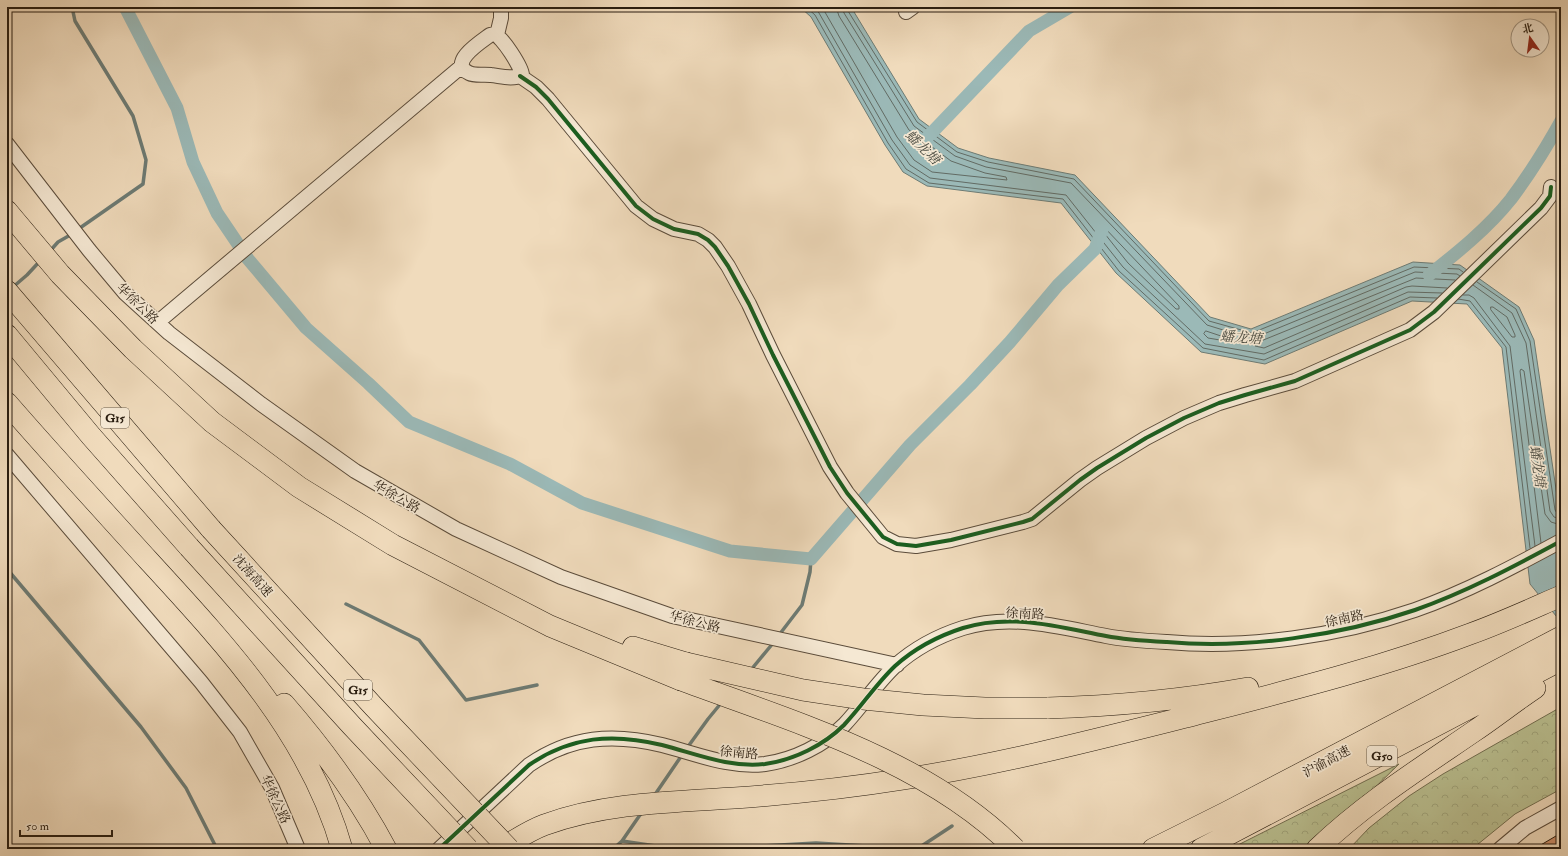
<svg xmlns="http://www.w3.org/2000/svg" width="1568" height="856" font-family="'IM FELL Double Pica','Noto Serif SC',serif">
	<defs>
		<pattern id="forest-crowns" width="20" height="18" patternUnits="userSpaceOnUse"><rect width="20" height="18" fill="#bac091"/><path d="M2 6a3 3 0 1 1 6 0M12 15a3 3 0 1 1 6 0" fill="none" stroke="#a0a57c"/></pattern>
	</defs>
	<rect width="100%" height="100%" fill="#f0dbbc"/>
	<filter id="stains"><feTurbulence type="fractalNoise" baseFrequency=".005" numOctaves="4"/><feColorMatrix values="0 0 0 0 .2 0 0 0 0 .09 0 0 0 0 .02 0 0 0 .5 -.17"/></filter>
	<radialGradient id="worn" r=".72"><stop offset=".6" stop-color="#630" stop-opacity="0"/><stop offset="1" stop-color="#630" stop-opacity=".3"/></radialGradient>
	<path fill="url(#forest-crowns)" stroke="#726e50" d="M1561,707v82l-46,25 -43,35h-123l20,-21 40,-32 34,-22z
		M1399,764l-87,85h-82z"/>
	<path fill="#9bb9b7" stroke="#6d7b74" d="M800,7h51l68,112 39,29 31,10 86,17 135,142 41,12 162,-67 47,3 59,42 15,33 27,183v99l-31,-38 -28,-236 -35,-44 -55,-3 -147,63 -64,-12 -85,-79 -55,-70 -134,-17 -24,-14 -18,-27 -74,-128z"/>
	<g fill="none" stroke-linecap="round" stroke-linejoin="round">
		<path stroke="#626b64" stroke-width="1" d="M806,7l9,8 73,128 18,26 23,14 134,16 56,72 84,77 61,12 146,-63 27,1
			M814,7l5,6 73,127 18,25 20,13 136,17 57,72 82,77 59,10 144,-62 34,1
			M822,7l75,130 17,23 18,12 75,8 -1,-3 -21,-4 -34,-12 -42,-31 -70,-114 -3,-9
			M842,7l2,6 70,113 41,30 31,11 85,16 136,142 42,13h5l161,-66 42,2 3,2
			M848,7v4l69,111 40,30 31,10 86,17 135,142 43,12 162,-66 45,2 4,3
			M1103,226l76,80v3h-3l-48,-46 -27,-34v-2z
			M1477,282l39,27 14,32 25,169 2,3 4,1
			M1473,285l39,28 14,30 24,168 4,6 7,2
			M1447,288l-35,-2 -6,1 -142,61 -9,-2 1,-3 160,-65 39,2
			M1463,295h6l5,3 36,48 25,200
			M1458,299l12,2 36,46 24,201
			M1491,307h2l14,10 8,18v2h-3l-21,-27z
			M1206,331l21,7 2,2 -3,1 -18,-3 -4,-4z
			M1541,543l-21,-172 1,-2 3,2 21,143 6,8 10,3"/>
		<path stroke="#6d7b74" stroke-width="3.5" d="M72,7l3,14 58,95 13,44 -3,24 -66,46
			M50,251l8,-9 14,-8
			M13,287l14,-12 13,-14
			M7,569l134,158 45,61 31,61
			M346,604l73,36 47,60 71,-15
			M779,635l23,-30 8,-33 1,-13
			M750,671l24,-29
			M687,748l21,-29 14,-17
			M654,796l28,-41
			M622,841l54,8
			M613,849l9,-8 20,-29
			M710,849l106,-6 101,6 35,-23"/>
		<path stroke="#9bb9b7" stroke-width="13" d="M125,7l52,101 16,54 24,51 31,46 58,69 62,55 41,39 101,42 72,39 148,48 81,8 99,-114 60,-60 40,-43 48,-57 37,-36 7,-19
			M922,143l107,-112 41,-24
			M1429,275c29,-23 59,-47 82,-76 18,-24 35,-51 50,-78"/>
	</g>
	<path fill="#cd8f69" stroke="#291d10" d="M1561,833v16h-27z"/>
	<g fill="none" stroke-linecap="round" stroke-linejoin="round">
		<g stroke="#5b4c3b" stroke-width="16">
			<path id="minor" d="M906,12l7,-5
				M494,34c8,2 28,34 28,41 -10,5 -21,1 -31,0 -7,-1 -16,1 -22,-2 -22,-10 13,-32 21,-38z
				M497,35l4,-17v-11
				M520,76l16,11 12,12 88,107 17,13 21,10 24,5 10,6 7,7 13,19 21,38 24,51 57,112 17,26 36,44 14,7 19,2 35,-6 72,-18 9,-3 48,-39 17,-12 49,-30 38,-20 35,-15 26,-8 50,-14 115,-51 24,-18 107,-104 9,-12 1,-9
				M7,144l82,106 36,43 44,40 92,71 94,67 101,58 105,48 111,39 225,49
				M158,322l304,-256
				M7,455l194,227 39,50 32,56 26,61
				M439,849l90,-84c42,-29 84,-32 133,-20 35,9 67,23 103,19 29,-4 59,-19 79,-39 18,-19 32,-41 51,-59 20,-18 43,-30 68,-38 48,-15 96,-1 143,8 20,4 41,5 61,6 80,7 172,-6 248,-32 51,-18 98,-43 146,-69
				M1500,849l25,-21 36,-20"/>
		</g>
		<g stroke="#291d10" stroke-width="22">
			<path id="highway" d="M7,211l53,63 73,75 79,73 87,65 94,58 157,81 131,54
				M7,291l204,238
				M7,335l84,101 98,111
				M7,403c46,53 94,105 141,157 79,86 162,175 194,289
				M633,647l53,16
				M284,704c39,45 74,92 102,145
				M1047,708c68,-2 134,-8 201,-20
				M500,849c14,-8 28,-18 44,-24 60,-22 126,-23 190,-27 57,-4 114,-10 170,-19 98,-15 194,-40 290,-64 93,-24 186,-47 276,-81 31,-11 61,-25 91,-38
				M1153,849l74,-37 334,-175
				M1201,849l360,-189
				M1317,849c47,-45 102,-80 156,-117 21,-14 41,-30 62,-44"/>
		</g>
		<use href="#minor" stroke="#f5e8d3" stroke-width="14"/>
		<use href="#highway" stroke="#f0dbbc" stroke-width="21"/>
		<g stroke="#291d10" stroke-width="22" stroke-linecap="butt">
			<path id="highway-bridge" d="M211,529l163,178 135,142
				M189,547l163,179 116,123
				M686,663l117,27 60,9 60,6 62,3h62
				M681,680c113,42 247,81 334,169"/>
		</g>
		<use href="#highway-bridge" stroke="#f0dbbc" stroke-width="21"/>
		<g stroke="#f5e8d3" stroke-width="6">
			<path id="cycleway" d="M520,76l16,11 12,12 88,107 17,13 21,10 24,5 10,6 7,7 13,19 21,38 24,51 57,112 17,26 36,44 14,7 19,2 35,-6 72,-18 9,-3 48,-39 17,-12 49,-30 38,-20 35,-15 26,-8 50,-14 115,-51 24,-18 107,-104 9,-12 1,-9
				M439,849l90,-84c42,-29 84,-32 133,-20 35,9 67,23 103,19 29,-4 59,-19 79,-39 18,-19 32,-41 51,-59 20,-18 43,-30 68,-38 48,-15 96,-1 143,8 20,4 41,5 61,6 80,7 172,-6 248,-32 51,-18 98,-43 146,-69"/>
		</g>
		<use href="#cycleway" stroke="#1b5e20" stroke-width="4"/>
	</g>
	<g text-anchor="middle" stroke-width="3.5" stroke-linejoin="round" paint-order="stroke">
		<g fill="#f5e8d3" stroke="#665a4a" stroke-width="1">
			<rect x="101" y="408" width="28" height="20" rx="3"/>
			<rect x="344" y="680" width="28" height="20" rx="3"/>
			<rect x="1367" y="746" width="30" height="20" rx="3"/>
		</g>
		<g font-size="12" font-weight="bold" fill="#291d10">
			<text x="115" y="422">G15</text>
			<text x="358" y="694">G15</text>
			<text x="1382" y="760">G50</text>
		</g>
		<g font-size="13" fill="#291d10" stroke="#f5e8d3">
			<text transform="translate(138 303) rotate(44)" y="5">华徐公路</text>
			<text transform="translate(397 496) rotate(30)" y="5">华徐公路</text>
			<text transform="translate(253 575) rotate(48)" y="5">沈海高速</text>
			<text transform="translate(1025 613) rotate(3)" y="5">徐南路</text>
			<text transform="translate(1344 618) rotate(-12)" y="5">徐南路</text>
			<text transform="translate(695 621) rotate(14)" y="5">华徐公路</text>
			<text transform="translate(739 752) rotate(5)" y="5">徐南路</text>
			<text transform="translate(1326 761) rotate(-28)" y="5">沪渝高速</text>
			<text transform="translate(276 799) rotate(65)" y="5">华徐公路</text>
		</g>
		<g font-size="14" font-style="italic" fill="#4b4c42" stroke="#f5e8d3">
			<text transform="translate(923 147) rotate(44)" y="5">蟠龙塘</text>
			<text transform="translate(1241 337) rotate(4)" y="5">蟠龙塘</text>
			<text transform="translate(1538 466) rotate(82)" y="5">蟠龙塘</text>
		</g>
	</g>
	<rect width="1568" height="856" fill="none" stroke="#f0dbbc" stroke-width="24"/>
	<rect x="8" y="8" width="1552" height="840" fill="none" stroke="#291d10" stroke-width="2"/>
	<rect x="12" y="12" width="1544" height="832" fill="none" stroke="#291d10"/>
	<g transform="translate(1530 38) rotate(346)"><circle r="19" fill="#f5e8d3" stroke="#a39785"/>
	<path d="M0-3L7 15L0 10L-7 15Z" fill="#8f2418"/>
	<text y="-6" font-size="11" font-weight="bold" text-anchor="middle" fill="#291d10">北</text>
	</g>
	<path d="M20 830v6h92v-6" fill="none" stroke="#291d10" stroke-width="2"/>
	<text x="26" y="830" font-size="12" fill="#291d10" stroke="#f5e8d3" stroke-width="3" paint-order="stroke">50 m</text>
	<rect width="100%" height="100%" filter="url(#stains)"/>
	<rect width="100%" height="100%" fill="url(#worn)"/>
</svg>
